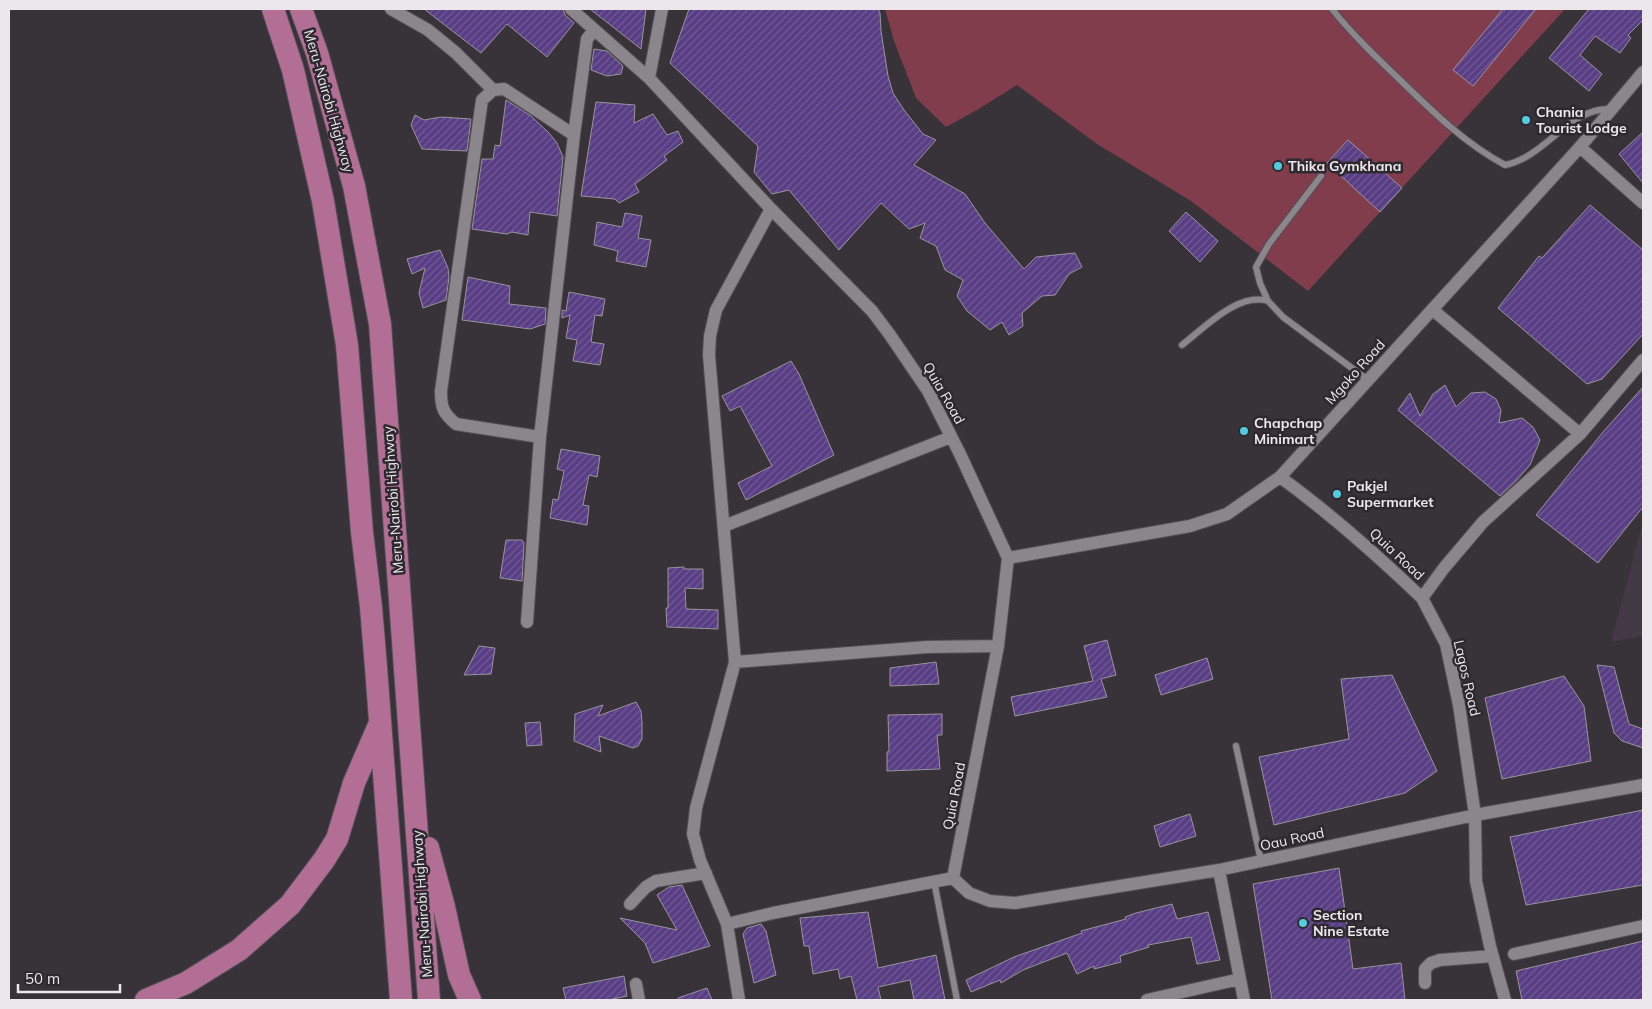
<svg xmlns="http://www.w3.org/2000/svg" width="1652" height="1009" font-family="Mulish,sans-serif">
	<defs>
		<pattern id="building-hatch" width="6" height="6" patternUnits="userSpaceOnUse" patternTransform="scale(1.25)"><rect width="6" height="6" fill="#5a3e85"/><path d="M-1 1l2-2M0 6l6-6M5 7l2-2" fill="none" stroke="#725a96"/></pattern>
	</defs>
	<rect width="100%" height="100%" fill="#383339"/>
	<path fill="#433944" d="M1643,526v110l-32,6 30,-113z"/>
	<path fill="#823d4d" d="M885,9h680l-257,282 -117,-90 -94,-57 -80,-59 -40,25 -31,17 -30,-29 -22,-57z"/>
	<path fill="url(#building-hatch)" stroke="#97959d" d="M424,9h139l2,6 9,8 -27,34 -40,-33 -26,29z
		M590,9h56l-5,40z
		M689,9h189l2,4 1,18 7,45 5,17 11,17 19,24 13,6 -22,25 51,29 20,29 39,46 12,-12 39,-4 7,14 -13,7 -14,21 -13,1 -20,17 1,13 -14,9 -7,-13 -12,8 -23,-19 -10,-15 6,-16 -18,-10 -9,-24 -16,-8 5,-15 -16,6 -28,-26 -42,47 -50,-60 -17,4 -18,-22 4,-26 -88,-83z
		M1503,9h33l-63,77 -20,-16z
		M1589,9h54v11l-15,15 3,3 -11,15 -25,-17 -15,19 22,19 -13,17 -40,-33z
		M594,49l13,2 16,15 -2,8 -14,2 -16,-6z
		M506,100l25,16 18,17 8,10 6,14 -6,59 -27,-4 -2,23 -16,-3 -5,2 -35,-5 10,-70h11l2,-14 5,1z
		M596,102l39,3 -1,18 19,-9 14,21 11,-4 5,11 -19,14 3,4 -32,24 4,8 -20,11 -4,-4 -34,-3z
		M415,115l9,5 17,-3 30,2 -4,32 -45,-2 -11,-24z
		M1643,132v51l-24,-29z
		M1348,140l54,48 -22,24 -53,-49z
		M1590,205l53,45v84l-41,45 -15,5 -89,-76 41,-52 3,2z
		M1186,212l32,29 -18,21 -31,-31z
		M625,213l17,3 -4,22 13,2 -5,27 -30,-6 2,-10 -24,-6 3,-23 25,5z
		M440,250l8,18 1,9 -3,23 -23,8 -4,-15 6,-25 -13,6 -5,-15z
		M468,277l42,9 -1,18 37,4 -1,16 -15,5 -68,-9z
		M569,292l36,7 -3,17 -7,-1 -4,27 13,2 -4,21 -27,-4 4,-21 -11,-2 4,-23 -8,3v-8l4,1z
		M791,361l8,13 35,81 -88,45 -8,-17 34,-17 -32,-60 -10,5 -8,-15z
		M1445,385l11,22 15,-14 14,-1 11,7 5,11 -2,13 23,-5 11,9 7,13 -10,25 -14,16 -16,15 -102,-86 12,-17 10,23 13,-22z
		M1643,387v120l-45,56 -62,-48 67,-83z
		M561,449l39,7 -3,21 -8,-2 -6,30 6,1 -2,19 -37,-7 3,-19 5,1 6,-29 -7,-2z
		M506,540h16l2,3 -2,38 -22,-3z
		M684,567v2h19v20l-18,-1 1,21 32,1v19l-51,-2 -1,-19h2v-40z
		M1107,640l9,35 -15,4 6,18 -92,19 -4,-19 82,-16 -9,-35z
		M479,646l16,2 -4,26 -27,1z
		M1207,658l6,21 -52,16 -6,-20z
		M936,662l3,22 -49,2v-18z
		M1597,665l17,2 15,57 14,5v19l-21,-7 -8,-8z
		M1392,675l45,96 -32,22 -131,32 -15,-68 90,-18 -8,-60z
		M1564,676l20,30 7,55 -89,18 -17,-81z
		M636,702l5,9 1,11v17l-4,7 -5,2 -34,-12 2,16 -27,-11 1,-27 28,-9 -5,11z
		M942,714v21h-5l3,34 -53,2v-19l2,-1 -1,-36z
		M540,722l2,23 -15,1 -2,-23z
		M1643,810v75l-117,20 -16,-68z
		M1190,814l6,22 -36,11 -6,-21z
		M1339,868l14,101 48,-6 4,37h-133l-19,-116z
		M682,885l28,61 -57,17 -8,-20 -25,-25 57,12 -20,-35 12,-8z
		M1172,904l5,15 31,-7 12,48 -23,4 -6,-27 -43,8 1,2 -29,9 1,6 -27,7v-3l-17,8 -10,-21 -44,17 -22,13 -1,-3 -29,12 -5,-12 48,-23 68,-24 -1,-2 45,-12 -1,-2 11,-4z
		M868,912l10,56 58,-13 9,45h-31l-4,-20 -32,7 3,13h-24l-6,-24 -11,3 -2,-10 -25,5 -4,-28h-5l-4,-28z
		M761,924l5,7 10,44 -22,8 -11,-49 4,-6z
		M1643,941v59h-121l-6,-29z
		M624,976l3,20 -19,4h-42l-3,-12z
		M707,988l5,12h-34v-2z"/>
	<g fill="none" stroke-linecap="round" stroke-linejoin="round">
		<g stroke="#544f55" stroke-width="8">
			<path id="lane" d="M1332,9c20,25 43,47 66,69 34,33 66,65 107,87 41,-8 64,-58 106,-56
				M1321,176l-52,68 -13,23 4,16 8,18 15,16 85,63
				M1182,345c22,-17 56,-53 86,-44
				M1236,746l25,115
				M934,881l23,119"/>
		</g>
		<g stroke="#544f55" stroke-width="14">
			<path id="street" d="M391,9l37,21 28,23 37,37
				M571,9l78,69
				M662,9l-13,69 122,131 101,102 18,24 38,56 32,63 48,104 -10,88 -45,232
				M1580,147l63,56
				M771,209l-55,101 -6,26 -1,19 26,307 192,-15 71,-1
				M1433,310l147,124
				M540,437l-84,-13c-13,-11 -15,-16 -15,-33l41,-291 11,-10 11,-1 70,46
				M1280,477c51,37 97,78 142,121
				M724,526l227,-89
				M1008,558l182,-32 37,-12 53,-37 300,-330 63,-75
				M527,622l13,-185 34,-302 13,-96 7,-9
				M1219,870l25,130
				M953,878l16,15 21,8 25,2 204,-33 256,-55 168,-30
				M630,904l16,-17 10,-6 50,-8
				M727,924l-27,-64 -7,-26 3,-26 39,-146
				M1514,954l129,-28
				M1425,983v-14l6,-6 9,-3 53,-4
				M636,984l3,16
				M739,1000l-12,-76 46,-11 180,-35
				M1147,1000l93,-21
				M1505,1000l-15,-54 -14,-65 -1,-66 -16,-110 -13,-61 -24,-46 22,-30 39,-46 97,-88 63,-74"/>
		</g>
		<g stroke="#544f55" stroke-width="24">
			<path id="highway" d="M273,9l20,61 30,131 24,144 15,187 9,75 5,60 25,333
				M301,9l16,44 37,133 26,138 49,676
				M428,848l16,59 15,68 11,25
				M146,1000l40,-17 53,-33 51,-45 34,-45 13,-21 17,-56 25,-58"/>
		</g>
		<use href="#lane" stroke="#8b858c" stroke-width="6"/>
		<use href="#street" stroke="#8b858c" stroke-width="12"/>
		<use href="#highway" stroke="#b36e96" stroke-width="22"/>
	</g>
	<g fill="#54cade" stroke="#2e292f" stroke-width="2">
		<circle cx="1526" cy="120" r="5"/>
		<circle cx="1278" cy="166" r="5"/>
		<circle cx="1244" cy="431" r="5"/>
		<circle cx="1337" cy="494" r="5"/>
		<circle cx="1303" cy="923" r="5"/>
	</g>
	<g text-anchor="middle" stroke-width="5" stroke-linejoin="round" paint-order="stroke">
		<g font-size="14" fill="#ebe7eb" stroke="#2e292f">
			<text transform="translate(329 101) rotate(74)" y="5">Meru-Nairobi Highway</text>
			<text transform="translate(1355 372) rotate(-48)" y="5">Mgoko Road</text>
			<text transform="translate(944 393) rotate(60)" y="5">Quia Road</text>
			<text transform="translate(393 500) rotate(-94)" y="5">Meru-Nairobi Highway</text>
			<text transform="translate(1397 554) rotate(43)" y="5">Quia Road</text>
			<text transform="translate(1467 678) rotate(77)" y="5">Lagos Road</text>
			<text transform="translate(954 796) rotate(-79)" y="5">Quia Road</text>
			<text transform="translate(1292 839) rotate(-12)" y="5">Oau Road</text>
			<text transform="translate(422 904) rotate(-94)" y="5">Meru-Nairobi Highway</text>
		</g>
		<g font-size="14" font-weight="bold" fill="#ebe7eb" stroke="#2e292f" text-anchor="start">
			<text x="1536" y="117">Chania<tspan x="1536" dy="16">Tourist Lodge</tspan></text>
			<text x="1288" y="171">Thika Gymkhana</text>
			<text x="1254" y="428">Chapchap<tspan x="1254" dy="16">Minimart</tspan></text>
			<text x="1347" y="491">Pakjel<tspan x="1347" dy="16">Supermarket</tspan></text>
			<text x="1313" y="920">Section<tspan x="1313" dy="16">Nine Estate</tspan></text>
		</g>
	</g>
	<rect width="1652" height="1009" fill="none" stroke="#ebe7eb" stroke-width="20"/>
	<path d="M18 984v8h102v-8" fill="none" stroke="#ebe7eb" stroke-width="2.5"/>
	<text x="25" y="984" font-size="15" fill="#ebe7eb" stroke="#2e292f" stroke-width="4" paint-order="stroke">50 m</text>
</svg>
